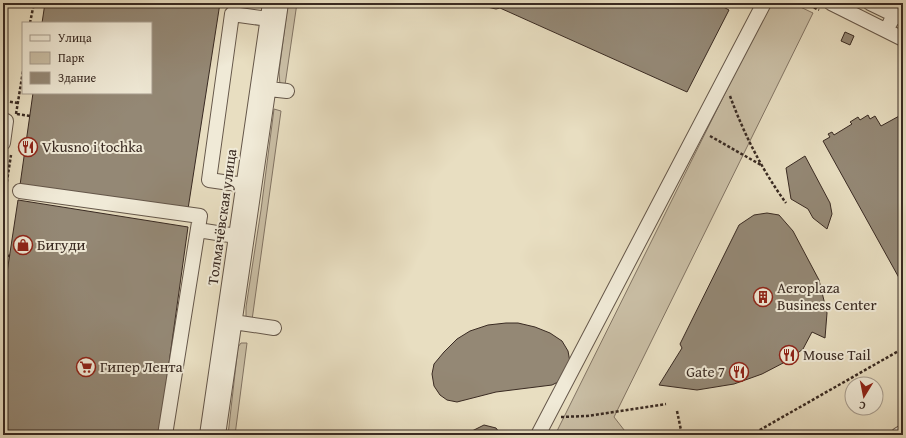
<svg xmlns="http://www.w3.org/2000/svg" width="906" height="438" font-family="'Gentium Book Plus',serif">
	<rect width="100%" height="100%" fill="#e8dec1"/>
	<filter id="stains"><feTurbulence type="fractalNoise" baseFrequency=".005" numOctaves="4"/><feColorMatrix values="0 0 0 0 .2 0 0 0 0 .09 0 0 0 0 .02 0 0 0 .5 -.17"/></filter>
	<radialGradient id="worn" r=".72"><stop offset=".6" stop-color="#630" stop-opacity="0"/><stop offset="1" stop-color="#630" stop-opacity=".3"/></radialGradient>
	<path fill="#cabfa6" stroke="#827464" d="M288,3h9l-12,82h-5l-1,-13z
		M770,3h22l21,10 -199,404 14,18h-73z
		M274,109l7,2 -29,209 -6,-1v-12l15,-97z
		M241,343h6l-12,92h-7l10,-88z"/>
	<path fill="#948875" stroke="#392a22" d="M45,3h175l-32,206 -168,-24 13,-92h118v-70h-109z
		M469,3h35l-4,5 -4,1z
		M504,3h212l13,7 -42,82 -187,-84z
		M845,32l9,4 -4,9 -9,-4z
		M903,110v175l-80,-144 7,-4 -2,-3 4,-2 2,3 18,-11 -2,-2 8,-5 2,3 8,-5 2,4 5,-3 6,10 20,-11 -1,-3z
		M805,156l25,47 2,11 -5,15 -14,-11 -5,-9 -17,-10 -5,-31z
		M18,200l170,27 -29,208h-156v-136z
		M767,213l12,2 14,16 26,49 8,33 -2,25 -13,-6 -9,17 -16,12 -25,13 -28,10 -37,6 -38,-5 23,-37 -2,-4 59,-119 15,-10z
		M506,323h12l17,4 15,6 12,8 6,10 2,11 -10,19 -8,4 -56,7 -39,10 -10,-2 -7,-5 -6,-9 -2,-12 2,-10 10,-12 13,-13 13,-8 18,-6z
		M484,425l12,3 5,7h-37z"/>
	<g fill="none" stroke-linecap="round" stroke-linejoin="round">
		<g stroke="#65574a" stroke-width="16">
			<path id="minor" d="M831,3l72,36
				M870,3l33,16
				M890,23l10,-20
				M269,89l18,2
				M3,121h3l-3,22
				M244,185l-35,-5 23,-166 36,5
				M20,191l180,25 -35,219
				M198,230l38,6
				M227,321l47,7
				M207,435l63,-432
				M218,435l63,-432
				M538,435l226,-432
				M898,435l5,-3"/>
		</g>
		<path stroke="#392a22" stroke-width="2.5" stroke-dasharray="3 2" stroke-linecap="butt" d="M805,3l14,7
			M30,23l4,-20
			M730,96c14,38 32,74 56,107
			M5,101l13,2
			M16,114l7,-43
			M17,114l13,2
			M710,136l51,29
			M3,207l8,-52
			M3,255l7,1
			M677,411l5,24
			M561,417l26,-1 79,-12
			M751,435l151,-86"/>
		<use href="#minor" stroke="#f0ead7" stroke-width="14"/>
	</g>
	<defs>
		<g id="restaurant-ring" transform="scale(1)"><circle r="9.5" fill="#f0ead7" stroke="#8f2418" stroke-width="1.5"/><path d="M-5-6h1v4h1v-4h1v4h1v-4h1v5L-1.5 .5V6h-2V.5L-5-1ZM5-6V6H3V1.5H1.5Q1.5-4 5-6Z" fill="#8f2418"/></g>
		<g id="shop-ring" transform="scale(1)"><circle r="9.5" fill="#f0ead7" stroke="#8f2418" stroke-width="1.5"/><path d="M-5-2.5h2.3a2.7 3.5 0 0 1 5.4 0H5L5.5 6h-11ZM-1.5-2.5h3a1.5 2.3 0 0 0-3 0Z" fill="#8f2418"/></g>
		<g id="building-ring" transform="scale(1)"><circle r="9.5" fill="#f0ead7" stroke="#8f2418" stroke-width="1.5"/><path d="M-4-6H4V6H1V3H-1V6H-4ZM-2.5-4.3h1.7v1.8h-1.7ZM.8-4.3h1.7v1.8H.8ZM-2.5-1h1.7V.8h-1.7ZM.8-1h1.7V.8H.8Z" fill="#8f2418"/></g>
		<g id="supermarket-ring" transform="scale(1)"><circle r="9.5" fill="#f0ead7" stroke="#8f2418" stroke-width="1.5"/><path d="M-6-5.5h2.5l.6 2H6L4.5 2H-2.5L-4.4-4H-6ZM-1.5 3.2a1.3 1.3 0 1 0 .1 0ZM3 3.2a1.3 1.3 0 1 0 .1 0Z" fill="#8f2418"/></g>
	</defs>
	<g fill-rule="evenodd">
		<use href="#restaurant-ring" x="28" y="147"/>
		<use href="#shop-ring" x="23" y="245"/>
		<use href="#building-ring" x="763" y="297"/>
		<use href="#restaurant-ring" x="789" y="355"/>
		<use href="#supermarket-ring" x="86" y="367"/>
		<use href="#restaurant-ring" x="739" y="372"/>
	</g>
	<g text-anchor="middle" stroke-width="4" stroke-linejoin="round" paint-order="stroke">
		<g font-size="15" fill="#392a22" stroke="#f0ead7" text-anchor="start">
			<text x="42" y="152">Vkusno i tochka</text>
			<text x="37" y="250">Бигуди</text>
			<text x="777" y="293">Aeroplaza<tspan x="777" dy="17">Business Center</tspan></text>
			<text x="803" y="360">Mouse Tail</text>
			<text x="100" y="372">Гипер Лента</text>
			<text x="725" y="377" text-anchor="end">Gate 7</text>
		</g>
		<g font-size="15" fill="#392a22" stroke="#f0ead7">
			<text transform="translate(222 217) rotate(-82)" y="5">Толмачёвская улица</text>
		</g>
	</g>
	<rect width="906" height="438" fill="none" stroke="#e8dec1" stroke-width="16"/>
	<rect x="4" y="4" width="898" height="430" fill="none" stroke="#392a22" stroke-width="2"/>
	<rect x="8" y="8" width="890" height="422" fill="none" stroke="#392a22"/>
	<rect x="22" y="22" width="130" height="72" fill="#f0ead7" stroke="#a79d8f"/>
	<rect x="30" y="35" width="20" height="6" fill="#f0ead7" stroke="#a79d8f"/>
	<text x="58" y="42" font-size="12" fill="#392a22">Улица</text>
	<rect x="30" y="52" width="20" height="12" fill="#cabfa6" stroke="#a79d8f"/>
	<text x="58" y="62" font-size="12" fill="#392a22">Парк</text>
	<rect x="30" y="72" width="20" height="12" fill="#948875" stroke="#a79d8f"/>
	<text x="58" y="82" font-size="12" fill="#392a22">Здание</text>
	<g transform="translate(864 396) rotate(190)"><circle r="19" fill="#f0ead7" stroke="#a79d8f"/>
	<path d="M0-3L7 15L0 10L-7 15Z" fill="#8f2418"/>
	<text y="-6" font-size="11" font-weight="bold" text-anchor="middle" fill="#392a22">С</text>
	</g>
	<rect width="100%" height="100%" filter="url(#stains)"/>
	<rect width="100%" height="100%" fill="url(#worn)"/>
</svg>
